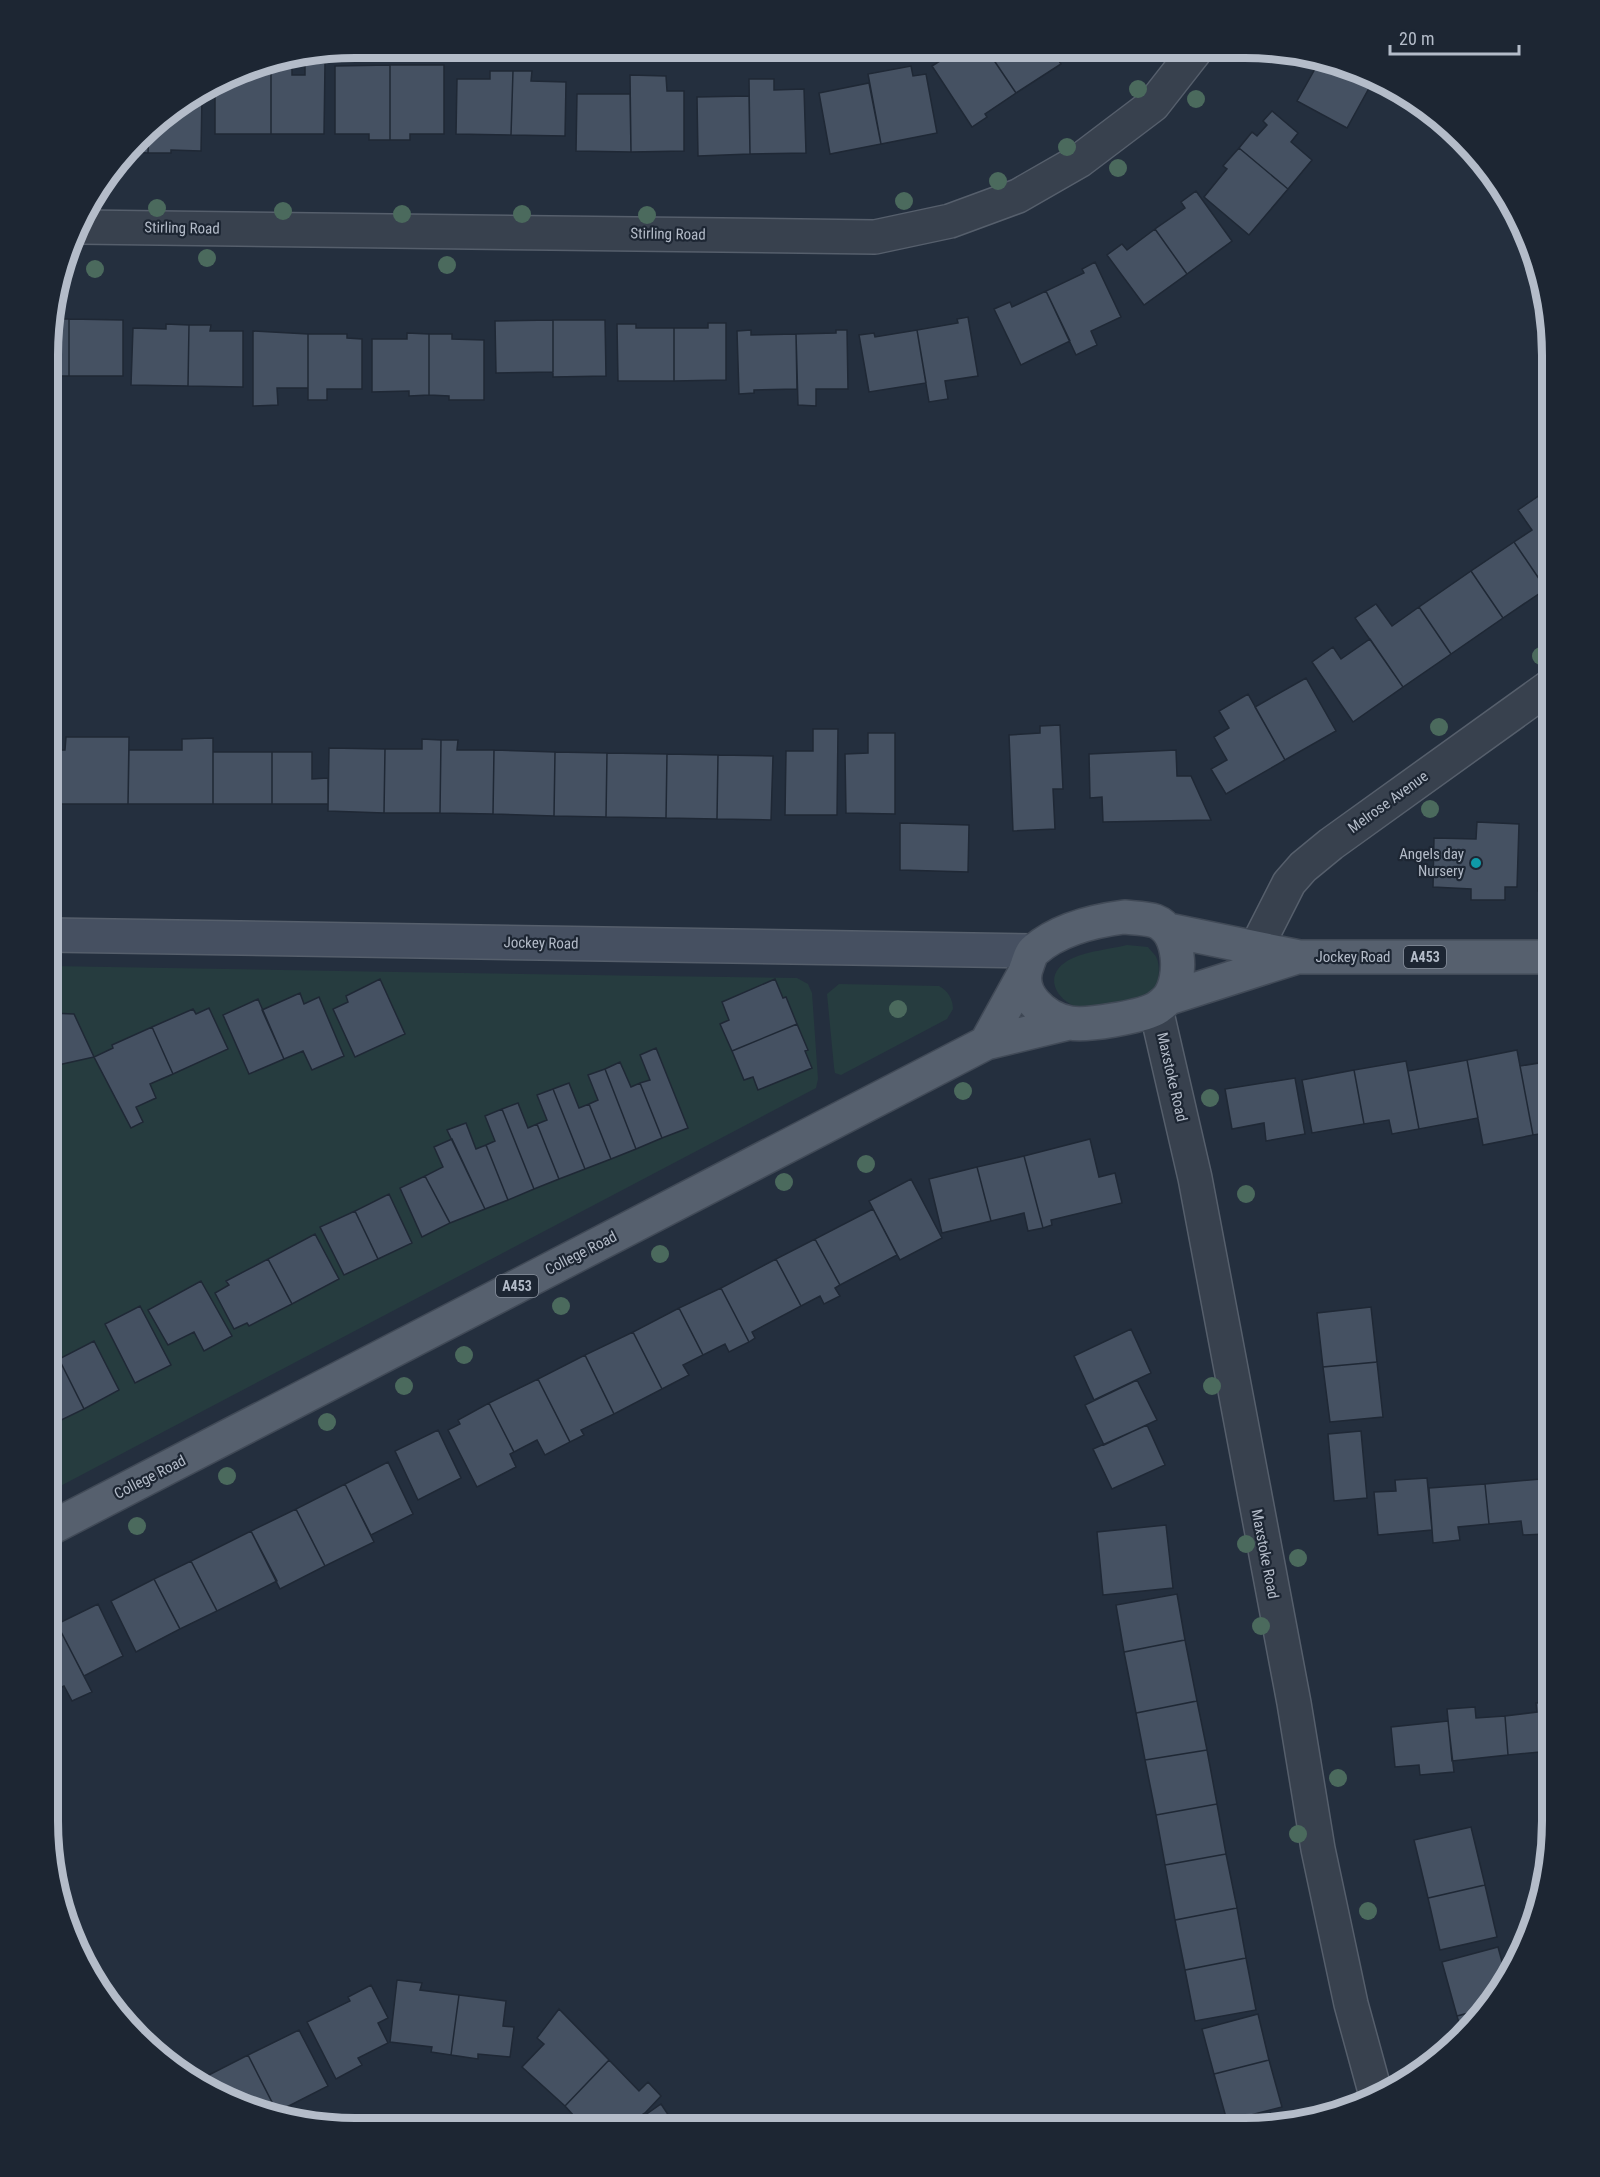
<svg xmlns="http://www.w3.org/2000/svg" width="1600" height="2177" font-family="'Roboto Condensed',sans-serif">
	<rect width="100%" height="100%" fill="#242f3e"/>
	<path fill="#263c3f" d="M1127,945l21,2c2,3 8,8 9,12 4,10 1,29 -6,38 -17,3 -43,12 -59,13 -31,0 -57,-35 -19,-52 16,-7 37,-9 54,-13z
		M50,966c249,4 498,9 747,12l11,6 4,9 6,86 -2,9 -767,404z
		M839,984l100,2c9,5 14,13 14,23l-6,10 -106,56 -6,-2 -1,-6 -7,-73z"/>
	<path fill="#455162" stroke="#1f2835" stroke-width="1.5" d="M957,50h30l29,43 -31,21 2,3 -15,10 -40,-61z
		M987,50h65l9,14 -45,29z
		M292,59v16h13v-13l20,1 -1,71h-53v-72z
		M1320,60l39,10 15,9 -27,49 -50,-27z
		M271,62v72h-56v-46l22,-13h9v-5l10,-6z
		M390,65h54v69h-34v6h-20z
		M390,65v75h-21v-6h-34v-68z
		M911,66l2,10 13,-2 11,59 -56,11 -13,-70z
		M490,71h23l-2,64 -55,-1 1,-55h33z
		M513,71h19l-1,10 35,1 -1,54 -54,-1z
		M630,75l36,1 1,15h17v60l-53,1z
		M749,79h25v11l30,-1 2,64 -56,1z
		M869,83l12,61 -51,10 -11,-61z
		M577,94h53l1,58 -55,-1z
		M202,95l-1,56 -30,-1v3h-23l1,-24 4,-5z
		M749,96l1,58 -52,2 -1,-59z
		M1272,111l26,22 -7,9 21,18 -24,29 -49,-41 13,-16 5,4 10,-11 -4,-4z
		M149,129l-1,24 -18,-1z
		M1239,148l49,41 -39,46 -45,-38 23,-28 -4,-3z
		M1196,191l36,50 -45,33 -32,-45 30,-21 -4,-6z
		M1155,229l32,45 -43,31 -37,-50 15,-11 5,6z
		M1095,262l26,55 -30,14 6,14 -21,10 -30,-64 38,-18 -2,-4z
		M1046,291l24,50 -49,24 -27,-56 16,-7 2,5z
		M968,317l10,59 -33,5 3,18 -19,3 -12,-72 41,-7 -1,-4z
		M51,319h18v57h-18z
		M69,319l54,1v56h-54z
		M553,320h52l1,56 -53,1z
		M553,320v52l-57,1 -1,-52z
		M708,323h18v57l-52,1v-53h34z
		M166,324l23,1 -1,61 -57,-1 2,-57 33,1z
		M617,324h19v4h38v53h-56z
		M189,325h22l-1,6h33v56l-55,-1z
		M751,330v5l45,-1 1,55 -43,1v3l-15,1 -2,-63z
		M836,330h11l1,59h-32v17l-18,-1 -2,-71 40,-1z
		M917,330l9,53 -57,9 -10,-57 15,-2 1,4z
		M253,331l55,3v54h-31l1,17 -25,1z
		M407,333l22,1v61l-20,1v-5l-37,1v-53h35z
		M308,334h39v4l15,1v50h-35v11h-19z
		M429,334h23v5l32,1v60h-35v-4l-20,-1z
		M1552,487v98l-6,4 -32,-47 18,-12 -14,-20z
		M1514,542l32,47 -43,29 -32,-47z
		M1471,571l32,47 -52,36 -32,-47z
		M1376,604l16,22 27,-19 32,47 -48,33 -48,-69z
		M1370,639l33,48 -50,35 -41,-60 21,-15 8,12z
		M1306,678l30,53 -51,29 -30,-53z
		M1248,694l37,66 -59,34 -15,-25 16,-9 -13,-23 15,-9 -10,-17z
		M1060,725l3,64h-10l2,40 -42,2 -4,-96 31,-2v-7z
		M813,729h25l-1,86h-52l1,-64h27z
		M868,733h27v81l-49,-1 -1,-59 23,-1z
		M66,737h63l-1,67h-78v-54h15z
		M213,738v66h-85l1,-54h53v-11z
		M422,739l19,1 -1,73h-56l1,-64h37z
		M441,740h17l-1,10h37l-1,64 -53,-1z
		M329,748l56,1 -1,64 -56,-2z
		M494,750l61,2 -1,64 -61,-2z
		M1176,750l1,26h14l20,44 -108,2 -1,-25 -12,1 -1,-44z
		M213,752h59v52h-59z
		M272,752h40v27l16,-1v26h-56z
		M555,752l52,1 -1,64 -52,-1z
		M607,753l60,1 -1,64 -60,-1z
		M667,754l51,1 -1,64 -51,-1z
		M718,755l55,1 -2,64 -54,-1z
		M1477,822l42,2 -2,63h-12v13h-34v-11l-38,-2 1,-49 42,1z
		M900,823l69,2 -1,47 -68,-2z
		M1539,845h13v47l-14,-1z
		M380,979l25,55 -50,23 -22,-48 15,-7 -2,-6z
		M775,979l8,19 3,-1 11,27 -65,27 -12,-27 9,-4 -7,-18z
		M300,993l4,11 15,-7 25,59 -32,14 -9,-19 -19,8 -22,-49z
		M258,999l26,60 -35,15 -26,-59z
		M209,1008l19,41 -55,25 -21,-47 41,-18 3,5z
		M49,1013l25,1 20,43 -45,10z
		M797,1024l11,26 -3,1 7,17 -54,22 -5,-13 -9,3 -12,-29z
		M152,1027l21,47 -23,10 6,14 -20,9 7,15 -12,6 -37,-71 19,-9 -1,-3z
		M656,1048l32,80 -26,10 -22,-55 10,-3 -10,-25z
		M1517,1050l16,85 -50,10 -16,-85z
		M1467,1060l11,58 -59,11 -11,-58z
		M1406,1061l13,68 -27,5 -3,-14 -25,4 -10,-54z
		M1552,1061v71l-19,3 -13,-69z
		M620,1062l11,25 9,-4 22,55 -26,11 -31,-80z
		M605,1069l31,80 -25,10 -22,-55 9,-4 -10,-25z
		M1354,1070l10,54 -52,9 -10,-53z
		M1295,1078l10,56 -39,7 -2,-18 -32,6 -7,-40z
		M569,1083l10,25 10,-4 22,55 -26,10 -32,-80z
		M553,1089l32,80 -26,10 -22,-55 10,-4 -10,-25z
		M518,1103l10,25 9,-4 22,55 -25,10 -32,-80z
		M502,1109l32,80 -26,11 -22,-55 9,-4 -10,-25z
		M466,1123l10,26 10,-4 22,55 -23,9 -38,-79z
		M452,1139l33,70 -35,14 -25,-47 18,-9 -9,-20z
		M1090,1139l9,38 16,-4 7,30 -71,17 1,5 -9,3 -19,-72z
		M1024,1156l19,72 -15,3 -4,-18 -33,8 -14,-54z
		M977,1167l14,54 -49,12 -13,-54z
		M425,1176l25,47 -28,14 -22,-49z
		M911,1179l31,59 -42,22 -31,-59z
		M389,1194l23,49 -34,16 -23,-48z
		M873,1209l24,46 -57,30 -25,-46z
		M355,1211l23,48 -34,16 -24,-48z
		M315,1234l24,45 -47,25 -24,-45z
		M815,1239l25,46 -5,3 5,8 -16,8 -4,-8 -19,10 -25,-47z
		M268,1259l24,45 -43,22 -2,-3 -13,6 -19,-36 14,-8 -3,-4z
		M776,1259l25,47 -49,26 3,6 -6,4 -28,-54z
		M201,1281l31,55 -28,15 -10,-19 -26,13 -20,-35z
		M721,1288l28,54 -20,10 -4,-8 -22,11 -24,-47z
		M140,1306l31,59 -36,18 -30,-59z
		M1371,1307l6,55 -54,5 -6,-54z
		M679,1308l24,47 -20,10 6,10 -27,14 -29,-57z
		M1131,1329l20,44 -57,27 -20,-44z
		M633,1332l29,57 -48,25 -29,-59z
		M94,1341l25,49 -35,19 -25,-50z
		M585,1355l29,59 -33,16 3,5 -14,7 -32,-63z
		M59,1359l25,50 -35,17v-62z
		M1377,1362l6,55 -53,5 -7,-55z
		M538,1379l32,63 -25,13 -8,-15 -23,12 -25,-49z
		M1137,1380l20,40 -53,25 -19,-40z
		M489,1403l25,49 -4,2 6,13 -39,20 -29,-57 12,-6 -2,-4z
		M1147,1425l18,40 -53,24 -19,-40z
		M438,1430l23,48 -43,22 -23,-49z
		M1361,1431l6,67 -33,3 -6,-67z
		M388,1462l25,52 -42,21 -26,-51z
		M1551,1465v57l-6,1 -4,-57z
		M1427,1478l5,52 -54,5 -4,-43 22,-1 -1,-11z
		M1541,1479l5,55 -23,1 -2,-14 -32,3 -4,-40z
		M345,1484l29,58 -49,24 -29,-57z
		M1485,1484l4,40 -31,3 2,13 -27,3 -4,-55z
		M296,1509l29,57 -45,23 -29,-58z
		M1166,1525l7,63 -70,7 -6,-63z
		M251,1531l26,50 -60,30 -26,-50z
		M191,1561l26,50 -37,18 -26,-50z
		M154,1579l26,50 -44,23 -25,-51z
		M1177,1594l8,46 -61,12 -8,-47z
		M98,1604l25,52 -39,20 -27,-52z
		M57,1624l35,68 -20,9 -8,-15 -16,7v-65z
		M1185,1640l12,61 -61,12 -12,-61z
		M1197,1701l10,49 -62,10 -9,-47z
		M1551,1702v49l-43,4 -3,-39 32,-4 -1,-9z
		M1475,1707l1,11 29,-2 3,39 -56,6 -5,-52z
		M1448,1721l6,51 -34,3 -1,-10 -24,2 -4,-40z
		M1207,1750l10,54 -61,11 -11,-55z
		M1217,1804l9,50 -61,11 -9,-50z
		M1471,1827l14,58 -57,13 -14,-58z
		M1226,1854l11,54 -62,12 -10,-55z
		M1485,1885l12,52 -57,13 -12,-52z
		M1237,1908l9,50 -61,12 -10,-50z
		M1498,1947l9,33 -7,12 -13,16 -30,8 -15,-54z
		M1246,1958l10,52 -61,11 -10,-51z
		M397,1980l25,3 -2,7 39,5 -8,60 -20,-3 1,-5 -42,-5z
		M371,1985l17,33 -10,5 10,20 -30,15 4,7 -26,14 -29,-57 43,-21 -2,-4z
		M459,1995l47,6 -3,25 11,1 -4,30 -32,-3v5l-27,-4z
		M1487,2008l-24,28 -6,-20z
		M559,2009l50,51 -44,46 -43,-39 22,-23 -7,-6z
		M1258,2014l11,46 -55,14 -12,-45z
		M299,2030l29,56 -51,26 -29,-57z
		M248,2055l29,57 -6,3 -33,-9 -43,-24z
		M609,2060l30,31 9,-9 13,14 -16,17 -22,14h-39l-19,-21z
		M1269,2060l13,47 -55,14 -13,-47z
		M661,2104l8,12 -8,7 2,4h-35z
		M1288,2116l2,7 -49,6z"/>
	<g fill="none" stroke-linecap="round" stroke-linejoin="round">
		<g stroke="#565f6c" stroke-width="36">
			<path id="street" d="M81,227l794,10 75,-16 68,-25 61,-35 74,-56 43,-55
				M1256,948l33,-65 14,-16 28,-23 221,-159
				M1156,1009l39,169 99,525 24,146 33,155 26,95"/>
		</g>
		<g stroke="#565f6c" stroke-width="36">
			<path id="secondary" d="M50,935l983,16"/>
		</g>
		<g stroke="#414a57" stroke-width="36">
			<path id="primary" d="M1124,917c9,1 22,1 31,4 26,10 28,56 14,76 -3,4 -10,10 -14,12 -16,8 -68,17 -85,14 -26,-5 -54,-30 -43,-57 2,-6 4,-13 8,-16 24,-21 58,-29 89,-33z
				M1168,930l131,27h253
				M1169,998l128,-41
				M986,1043l38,-69
				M49,1529l937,-486 83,-20"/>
		</g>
		<use href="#street" stroke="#38414e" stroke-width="33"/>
		<use href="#secondary" stroke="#465061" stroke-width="33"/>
		<use href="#primary" stroke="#56606e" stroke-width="33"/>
	</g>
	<g fill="#4b6a5d">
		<circle cx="1138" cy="89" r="9"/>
		<circle cx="1196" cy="99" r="9"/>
		<circle cx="1067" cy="147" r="9"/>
		<circle cx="1118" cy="168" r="9"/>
		<circle cx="998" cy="181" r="9"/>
		<circle cx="904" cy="201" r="9"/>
		<circle cx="157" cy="208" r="9"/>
		<circle cx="283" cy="211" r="9"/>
		<circle cx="402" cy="214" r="9"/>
		<circle cx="522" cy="214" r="9"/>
		<circle cx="647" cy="215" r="9"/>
		<circle cx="207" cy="258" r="9"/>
		<circle cx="447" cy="265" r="9"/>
		<circle cx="95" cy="269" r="9"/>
		<circle cx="1541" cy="656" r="9"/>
		<circle cx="1439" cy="727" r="9"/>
		<circle cx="1430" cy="809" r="9"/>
		<circle cx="898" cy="1009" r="9"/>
		<circle cx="963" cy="1091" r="9"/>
		<circle cx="1210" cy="1098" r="9"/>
		<circle cx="866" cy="1164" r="9"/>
		<circle cx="784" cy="1182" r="9"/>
		<circle cx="1246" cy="1194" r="9"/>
		<circle cx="660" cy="1254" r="9"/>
		<circle cx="561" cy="1306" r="9"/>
		<circle cx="464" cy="1355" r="9"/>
		<circle cx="404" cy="1386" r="9"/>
		<circle cx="1212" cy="1386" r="9"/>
		<circle cx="327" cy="1422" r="9"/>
		<circle cx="227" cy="1476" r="9"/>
		<circle cx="137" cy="1526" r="9"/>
		<circle cx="1246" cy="1544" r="9"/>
		<circle cx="1298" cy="1558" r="9"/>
		<circle cx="1261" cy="1626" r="9"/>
		<circle cx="1338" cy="1778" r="9"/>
		<circle cx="1298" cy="1834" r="9"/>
		<circle cx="1368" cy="1911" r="9"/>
	</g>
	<circle fill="#0f9aa8" stroke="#1d2633" stroke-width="2" cx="1476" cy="863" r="6"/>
	<g text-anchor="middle" stroke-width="4.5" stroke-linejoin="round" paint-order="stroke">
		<g fill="#1d2633" stroke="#878f9c" stroke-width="1.5">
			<rect x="1404" y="946" width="42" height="22" rx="4.5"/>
			<rect x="496" y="1275" width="42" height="22" rx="4.5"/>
		</g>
		<g font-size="14" font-weight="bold" fill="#b4bcc9">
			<text x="1425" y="962">A453</text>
			<text x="517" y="1291">A453</text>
		</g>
		<g font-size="15" fill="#b4bcc9" stroke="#1d2633">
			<text transform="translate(182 228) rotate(1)" y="5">Stirling Road</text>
			<text transform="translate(668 234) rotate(1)" y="5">Stirling Road</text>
			<text transform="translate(1388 802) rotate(-36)" y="5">Melrose Avenue</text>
			<text transform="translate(541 943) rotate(1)" y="5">Jockey Road</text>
			<text x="1353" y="962">Jockey Road</text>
			<text transform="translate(1172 1077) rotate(77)" y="5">Maxstoke Road</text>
			<text transform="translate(581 1253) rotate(-27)" y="5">College Road</text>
			<text transform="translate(150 1477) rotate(-27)" y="5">College Road</text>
			<text transform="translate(1265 1554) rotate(79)" y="5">Maxstoke Road</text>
		</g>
		<g font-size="15" fill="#b4bcc9" stroke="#1d2633" text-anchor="end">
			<text x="1464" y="859">Angels day<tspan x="1464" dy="17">Nursery</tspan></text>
		</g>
	</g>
	<path d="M0 0H1600V2177H0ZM355 58H1245A297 297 0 0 1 1542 355V1821A297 297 0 0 1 1245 2118H355A297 297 0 0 1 58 1821V355A297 297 0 0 1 355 58Z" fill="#1d2633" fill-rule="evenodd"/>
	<path fill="none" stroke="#b4bcc9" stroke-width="8" d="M355 58H1245A297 297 0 0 1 1542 355V1821A297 297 0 0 1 1245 2118H355A297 297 0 0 1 58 1821V355A297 297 0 0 1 355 58Z"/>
	<path d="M1390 45v9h129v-9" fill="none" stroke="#b4bcc9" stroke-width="3"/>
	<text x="1399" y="45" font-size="18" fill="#b4bcc9" stroke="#1d2633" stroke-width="4.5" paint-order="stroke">20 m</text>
</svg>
